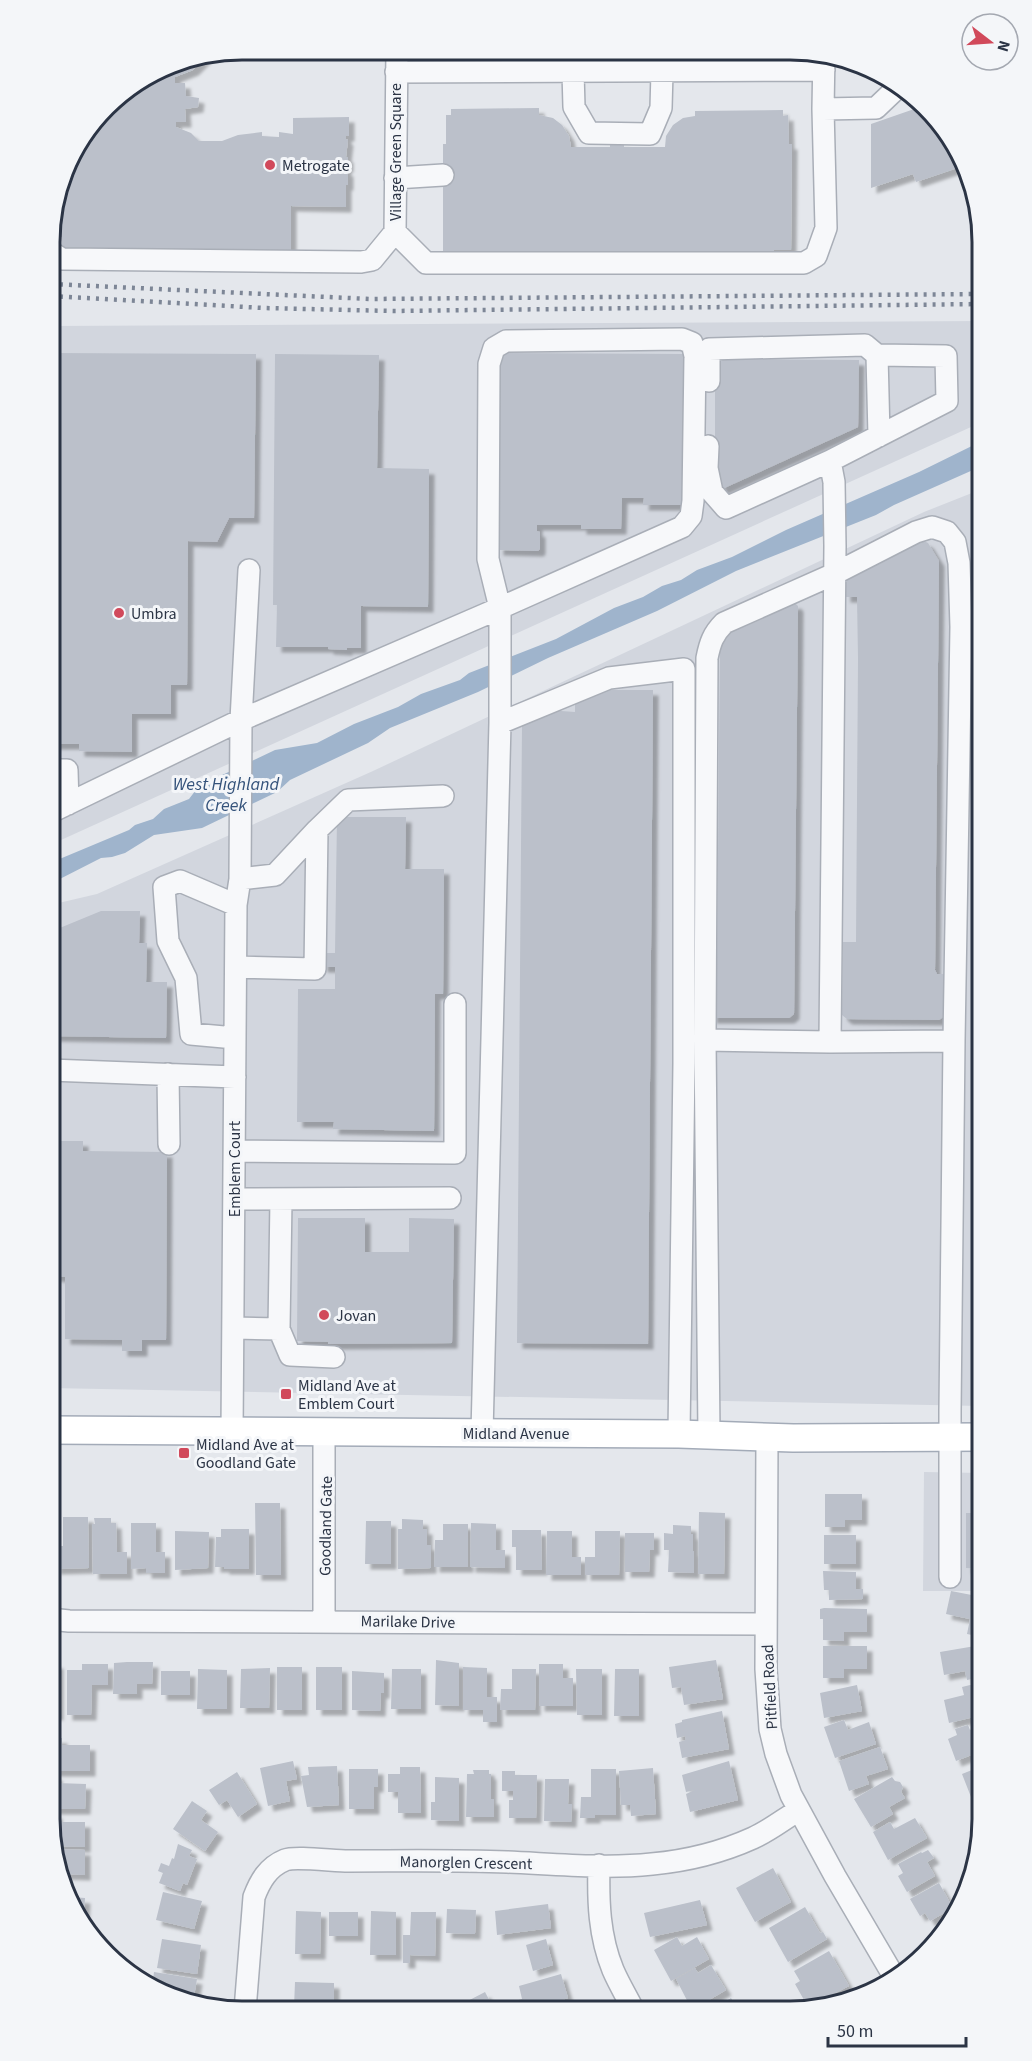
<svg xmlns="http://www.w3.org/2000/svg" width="1032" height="2061" font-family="'Source Sans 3',sans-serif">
	<defs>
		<filter id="shadow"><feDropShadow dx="5.5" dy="5.5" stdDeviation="1.5" flood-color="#0004"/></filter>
	</defs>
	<rect width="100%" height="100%" fill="#e4e7ec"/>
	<path fill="#d2d6de" d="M982,321v101l-932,423 1,-519z
		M982,489v917l-932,-18v-483l47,-11 276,-123 551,-259z
		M924,1472l58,1v118h-59z"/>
	<path fill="#9fb4cc" d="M982,441v25l-88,39 -18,10 -140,56 -79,40 -109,47 -70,34 -88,36 -22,15 -78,37 -13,12 -75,36 -48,7 -29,18 -13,4 -11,1 -51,26v-21l79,-33 6,-5 18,-6 11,-10 25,-10 10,-13 76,-36 42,-7 37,-19 44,-17 23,-13 39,-14 9,-7 87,-34 58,-31 29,-11 19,-11 19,-6 16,-10 35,-13 54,-27 133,-58z"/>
	<path fill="#bbc0ca" filter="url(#shadow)" d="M330,50h19v3h-19z
		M206,57l-13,13 -18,7v6h10l1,13 13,2 -1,9 -13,2 1,13h-10v5l15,6 8,8h23l16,-6 24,-3v4l17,1v-5l14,2v-16l56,-1v19h-3v3l2,1 -2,17h2v10h-2v4h2v14h-2v22l-55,-1v47l-229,-1v-15h-4v-44l12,-36 45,-59 54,-34z
		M920,107l2,8 5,-2 36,53 -47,16 -3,-8 -42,14v-64z
		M539,108v7l14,3 9,7 7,11 2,11h39v-4h14v4h41l1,-11 7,-11 10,-7 12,-2v-5l88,-1v6l5,-1 1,29h3l-1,106h-17v3l-331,1v-110h3v-29h5v-6z
		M51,353l205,1 -2,164h-25l-12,24 -29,-1 -1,144h-16v29h-39v38l-53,-1v-7h-28z
		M505,353l178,1 2,3 -1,145 -2,3h-39l1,-7h-22l-1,31h-40v-4h-44v6l3,1v17l-2,2 -40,-1 1,-191z
		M275,354l104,1 -2,113 52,1 -1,138 -67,-1v42h-14v2l-19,-1v-2h-52l1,-42h-4z
		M724,359l135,1 -1,67 -136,62 -7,-14v-109z
		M924,541l4,2 11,18 -4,409 2,4h7l-1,43 -4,3 -92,-1 -5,-4 1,-73h13l2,-283 -1,-62h-12v-18l3,-3z
		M795,603l3,3 -4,408 -5,4h-78l3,-46 3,-4 3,-328 1,-6z
		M594,690h59l-5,654 -131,-1 5,-620 25,-13 28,2v-13z
		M337,817h69l-1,52h39l-1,125h-8l-1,137 -101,-2 1,-7h-37l1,-133h37v-22h-13v-14h13z
		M101,911h39l-1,32h8l-1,39h21l-1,56 -116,-2v-104z
		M980,1126h2v208h-4z
		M54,1141h29v10l84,1 -1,188h-24v11h-20v-11l-57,-1v-62l-15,-1v-126l4,1z
		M298,1218h67v34h44v-34l45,1 -2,124 -124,1v-2l-31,-1z
		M825,1494h37v26h-17v7h-20z
		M255,1503h25l1,72h-25z
		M699,1512l26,1 -1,61h-26z
		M966,1513h16v56l-16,-1z
		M63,1517h25l1,51 -34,1 -1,-23h9z
		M94,1518h17v5h5l1,29h10v22h-34l-1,-50h3z
		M402,1519l21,1v9h4v16h4v23l-33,1v-40h4z
		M366,1521h25v43h-26z
		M131,1523h25v29h9v21h-19v-5l-15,1z
		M471,1523l25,1v26h9v18l-35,-1z
		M443,1524h25v43h-34l1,-27h8z
		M673,1525l18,1v8h2v17h1v22l-26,-1 1,-22h-5v-17l9,1z
		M221,1529h28v40h-25v-2h-9l1,-30h5z
		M512,1530h29l1,40h-26v-23h-4z
		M175,1531l34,1 -1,36 -33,2z
		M547,1531h25v26h9v18h-35z
		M595,1531h25l-1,44h-34v-18h10z
		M625,1533h29v17h-4l-1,22h-24z
		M824,1535h32v29h-32z
		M823,1571l33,1v17h7v10l-34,1v-10h-5z
		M951,1591l31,6v40l-15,-3 3,-15 -24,-5z
		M824,1608l43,1v23h-23v9l-21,-1v-21h-3v-10z
		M981,1645l1,32 -15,3 -2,-9 -21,4 -4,-23z
		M823,1646h44v23h-23v9h-21z
		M436,1660l23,3v43l-24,-1z
		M716,1660l7,39 -39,6 -3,-18 -9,1 -3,-21z
		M127,1662h26l-1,22h-15v10h-24l1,-31z
		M50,1663h8v52h-8z
		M82,1664h26v21h-16l-1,30h-24v-45h15z
		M539,1664h24v14h10v28h-34z
		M277,1667h25v43h-25z
		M316,1667h26v43h-26z
		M463,1667l24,1v29h10v25h-14v-12h-20z
		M270,1668l-1,40h-29l1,-39z
		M198,1669l29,1v39h-30z
		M392,1669h29v40h-30z
		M512,1669h24l-1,41h-35l1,-21h11z
		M576,1669h26v46h-25z
		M615,1669h24v47h-25z
		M161,1671h29v24h-29z
		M352,1671l32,2v20h-3l-1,18 -28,-1z
		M982,1682v33l-33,8 -5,-23 20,-5 -2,-8z
		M857,1685l5,26 -38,7 -4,-25z
		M722,1711l7,38 -47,9 -3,-16 7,-2 -1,-4 -8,2 -2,-14 7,-2v-2z
		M844,1720l4,10 21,-8 7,22 -41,14 -11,-31z
		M968,1725l2,5 12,-5v34l-5,2 -3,-7 -18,7 -8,-22 9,-4 -2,-6z
		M50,1738h12v7h28v26h-40z
		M880,1747l8,22 -22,7 3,8 -20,7 -10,-30z
		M293,1761l4,18 -11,2 4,20 -22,5 -8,-38z
		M729,1761l9,39 -48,12 -4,-18 9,-4 -9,2 -4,-17z
		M337,1766l2,39 -32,2 -6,-31 8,-1 -1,-8z
		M982,1766v26l-11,5 -9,-23z
		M400,1767h20l1,46h-23v-21h-10v-18h12z
		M653,1768l3,46 -25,2 -1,-11h-9l-2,-34z
		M349,1769h29v18h-4v22h-25z
		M591,1769h25v46h-21v3h-15l1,-21h10z
		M473,1770h16v4h2v25h3v18h-28l1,-43h7z
		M502,1771h13v4h22l-1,43h-27v-18h4v-9h-11z
		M237,1772l20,32 -19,13 -11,-17 -8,5 -10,-15z
		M50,1774l7,1v8l29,1 -1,25h-35z
		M435,1777l24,1v43l-28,-1v-18h4z
		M892,1777l3,4 5,1 3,5 -2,5 4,6 -16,9 4,7 -22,13 -17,-28z
		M545,1779h24l-1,25h4l-1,18 -27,-1z
		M192,1801l15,10 -6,9 17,12 -13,19 -32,-22z
		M50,1813h7v9h28v25l-31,-1z
		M915,1818l12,20 -39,22 -15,-28 17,-10 4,7z
		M178,1844l14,6 -3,6 8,3 -10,26 -4,-2 -3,8 -21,-8 4,-10 -5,-2 3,-8 8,3 3,-8 2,1z
		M55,1849l30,1v25l-26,-1z
		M928,1850l6,8 -7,4 8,14 -28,16 -9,-16 5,-3 -5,-9 23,-12 1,1z
		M773,1868l18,34 -36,20 -19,-34z
		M939,1883l14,25 -23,13 -5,-8 -5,3 -10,-17z
		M163,1892l39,9 -8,28 -38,-9z
		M71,1897l14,1 -1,19z
		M700,1900l7,25 -57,12 -6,-24z
		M548,1904l3,24 -54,7 -2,-24z
		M805,1907l15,26 3,-1 4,7 -39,23 -19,-34z
		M447,1909l29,1 -1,24 -29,-1z
		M296,1911l25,1 -1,42h-25z
		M371,1911l25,1v43h-26z
		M329,1912h29v24h-29z
		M411,1912h25l-1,44 -25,-1v8h-7v-28h7z
		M677,1937l5,9 15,-9 12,22 -38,22 -17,-31z
		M162,1939l39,6 -4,29 -40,-6z
		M546,1939l7,26 -20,6 -7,-26z
		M829,1951l20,35 -41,21 -13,-23 5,-3 -6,-10z
		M711,1965l15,25 -34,20 -16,-31 19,-11 3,5z
		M154,1972l43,7 -4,23 -36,-10 -5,-4z
		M561,1974l7,24 -39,13h-11l-3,-10 7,-2 -3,-13z
		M295,1982l39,1v27l-40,-3z
		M485,1992l10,19 -46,-1 11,-5z
		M854,1994l3,5 -18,4z
		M731,1998l8,13h-20l-3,-4z"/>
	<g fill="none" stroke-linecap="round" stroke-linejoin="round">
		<g stroke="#a9aeb7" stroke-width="24">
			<path id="minor" d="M396,72l428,-2
				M573,72l1,35 15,26 61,1 11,-26 1,-36
				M823,109l53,-1 21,-20
				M395,178l48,-3
				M395,232l31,31h378l12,-7 10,-28 -3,-119 1,-56
				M395,232l2,-182
				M51,252l11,7 299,3 11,-2 23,-28
				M877,355l2,81
				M709,381v-32l156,-4 12,10 69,1 1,45 -117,60
				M708,446l-1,22 5,24 14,16 104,-47 4,21 1,64 -5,496 124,-1 -4,370v166
				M500,723l109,-45 75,-9v394l-5,371
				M51,770h16l1,34
				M51,812l190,-92 259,-112 -12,-49 1,-195 5,-16 12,-7 176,-2 10,4 3,13 -2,145 -2,15 -9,11 -182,81v115l-18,710
				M240,879l35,-4 42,-45
				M236,967l79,2 2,-139 31,-30 95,-4
				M235,1038l-44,-4 -5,-56 -18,-37 -4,-54 16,-6 56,24
				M705,1040l2,-382c3,-15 6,-24 17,-35l110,-49 82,-42 16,-5 15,5 8,10 4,21 2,64 -7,414
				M50,1070l185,7
				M168,1074l1,70
				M235,1151l220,2v-149
				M234,1199l216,-1
				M281,1199l-2,130 11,26 44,2
				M234,1328l45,1
				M232,1432l4,-527 4,-26 1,-159 8,-150
				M709,1434l-4,-394 125,2
				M767,1437l-1,232 4,60 6,25 15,41 44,81 61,104
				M50,1619l19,2 697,3
				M324,1621v-190
				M599,1865c-1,36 0,71 14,105 6,14 14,27 21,41
				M245,2010l9,-113c6,-16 14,-30 31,-37 10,-4 49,1 63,1 53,0 106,-1 159,1 47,2 98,7 145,2 33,-3 70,-12 101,-26 16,-7 31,-19 46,-28"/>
		</g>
		<g stroke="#a3abb8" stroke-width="30">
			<path id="major" d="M50,1430l629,4 114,4 189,-1"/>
		</g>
		<use href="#minor" stroke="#f7f8fa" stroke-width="21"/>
		<use href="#major" stroke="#fff" stroke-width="27"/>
		<path stroke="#7d8696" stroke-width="4.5" stroke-dasharray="3 6" stroke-linecap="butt" d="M51,284l319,15 612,-5
			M51,296l213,12 129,3 589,-7"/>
	</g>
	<g fill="#d1495b" stroke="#f4f6f9" stroke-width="2">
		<circle cx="270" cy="165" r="6"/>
		<circle cx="119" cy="613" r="6"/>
		<circle cx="324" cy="1315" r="6"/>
		<rect x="280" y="1388" width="12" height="12" rx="3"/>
		<rect x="178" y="1447" width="12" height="12" rx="3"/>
	</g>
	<g text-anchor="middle" stroke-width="6" stroke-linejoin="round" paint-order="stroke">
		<g font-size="16" fill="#2b3445" stroke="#f4f6f9">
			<text transform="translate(395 152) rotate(-90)" y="6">Village Green Square</text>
			<text transform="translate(234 1169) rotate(-90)" y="6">Emblem Court</text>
			<text x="516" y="1439">Midland Avenue</text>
			<text transform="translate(325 1526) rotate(-89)" y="6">Goodland Gate</text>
			<text transform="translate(408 1621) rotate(1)" y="6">Marilake Drive</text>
			<text transform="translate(769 1687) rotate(-93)" y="6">Pitfield Road</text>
			<text transform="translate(466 1862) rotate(1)" y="6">Manorglen Crescent</text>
		</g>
		<g font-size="16" fill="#2b3445" stroke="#f4f6f9" text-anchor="start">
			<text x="282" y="171">Metrogate</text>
			<text x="131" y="619">Umbra</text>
			<text x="336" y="1321">Jovan</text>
			<text x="298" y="1391">Midland Ave at<tspan x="298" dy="18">Emblem Court</tspan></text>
			<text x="196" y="1450">Midland Ave at<tspan x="196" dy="18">Goodland Gate</tspan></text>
		</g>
		<g font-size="18" font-style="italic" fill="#34527a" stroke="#f4f6f9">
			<text x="226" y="790">West Highland<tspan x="226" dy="21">Creek</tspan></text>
		</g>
	</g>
	<path d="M0 0H1032V2061H0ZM242 60H790A182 182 0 0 1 972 242V1819A182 182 0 0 1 790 2001H242A182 182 0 0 1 60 1819V242A182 182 0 0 1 242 60Z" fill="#f4f6f9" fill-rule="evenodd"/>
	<path fill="none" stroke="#2b3445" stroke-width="3" d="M242 60H790A182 182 0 0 1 972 242V1819A182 182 0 0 1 790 2001H242A182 182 0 0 1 60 1819V242A182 182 0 0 1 242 60Z"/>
	<g transform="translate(990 42) rotate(107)"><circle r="28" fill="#f4f6f9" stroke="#a4a8b1" stroke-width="1.5"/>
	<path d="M0-4.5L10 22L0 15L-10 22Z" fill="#d1495b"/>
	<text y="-9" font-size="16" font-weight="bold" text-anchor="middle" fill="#2b3445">N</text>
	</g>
	<path d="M828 2037v9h138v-9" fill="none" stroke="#2b3445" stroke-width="3"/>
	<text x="837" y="2037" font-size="18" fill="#2b3445" stroke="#f4f6f9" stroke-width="4.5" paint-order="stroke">50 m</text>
</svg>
